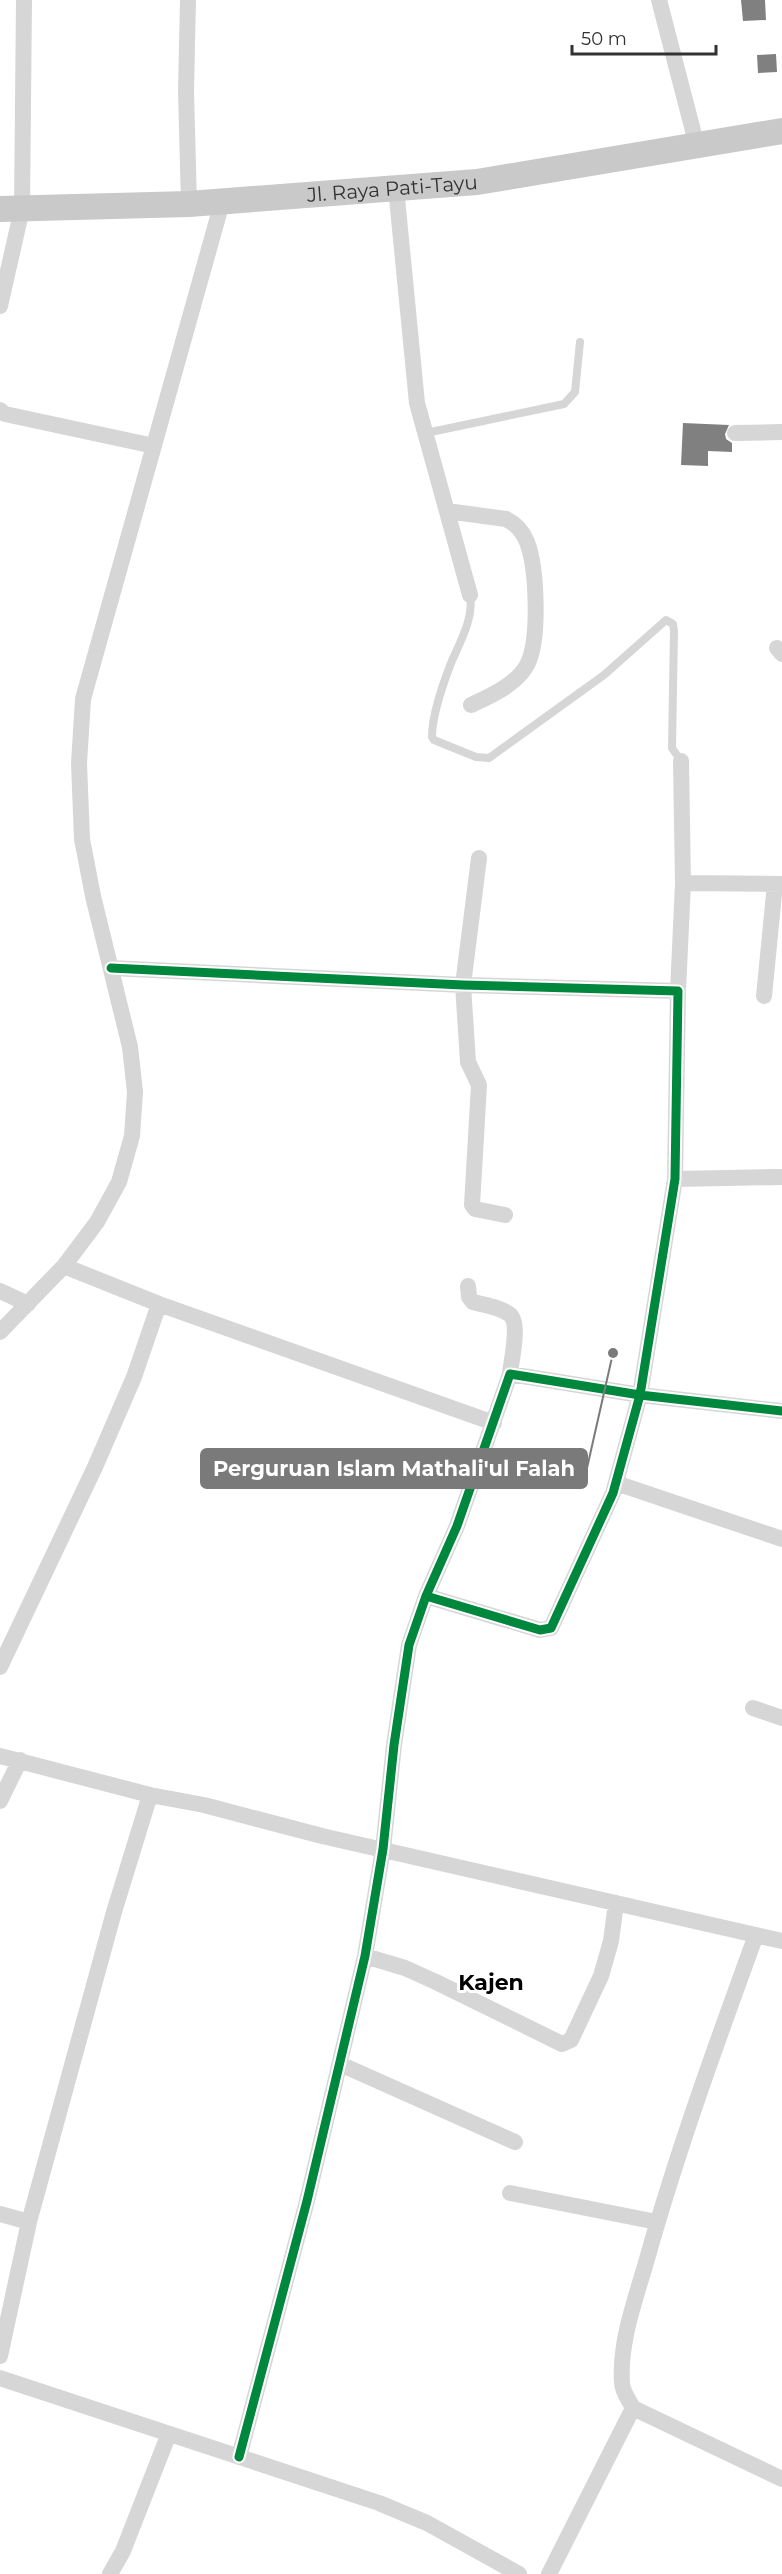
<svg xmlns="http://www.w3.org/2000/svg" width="782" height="2574" font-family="Montserrat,sans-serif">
	<rect width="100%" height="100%" fill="#fff"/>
	<path fill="#808080" d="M741,0h24l1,20 -23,1z
		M776,54l1,18 -19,1 -1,-18z
		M683,423l46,2 -4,9 1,5 6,4v9l-24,-1v15l-27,-1z"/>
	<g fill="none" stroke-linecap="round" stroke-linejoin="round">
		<path stroke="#d6d6d6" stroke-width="8" d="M426,433l138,-29 11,-12 5,-50
			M470,595c4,23 -10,47 -19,68 -8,21 -19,51 -19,74l2,3 42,17 13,1 115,-83 62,-55 7,4 1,7 -2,117 9,13"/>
		<path stroke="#d6d6d6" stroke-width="16" d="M188,0l-2,91 3,113
			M659,0l38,146
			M396,188l21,215 53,192
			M0,306l22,-97 2,-209
			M0,410l5,4 149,32
			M735,433l47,-1
			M447,511l59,8c10,5 17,13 21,23 10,26 13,99 0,123 -11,20 -37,31 -56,40
			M777,648l5,6
			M479,858l-16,127 5,77 11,23 -7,120 3,4 30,6
			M683,883l99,1
			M111,968l352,17 215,6 -3,188 -35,216 -27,98 -62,135 -11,2 -114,-34
			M678,991l5,-108 -2,-122
			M764,996l11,-112
			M675,1179l107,-2
			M64,1266l95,38 335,119
			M468,1286l1,11 4,5c11,3 27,5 36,12 12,8 2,46 1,60
			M0,1291l28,13
			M0,1332l64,-66 33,-44 22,-40 13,-46 3,-44 -5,-45 -37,-151 -11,-57 -3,-76 4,-64 140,-500
			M616,1483l166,56
			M0,1667l95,-200 39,-90 25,-73
			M753,1708l29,10
			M0,1756l150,39 54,10 118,31 460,105
			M0,1801l20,-41
			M756,1935c-39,107 -78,214 -109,324 -11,39 -28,83 -25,124 0,8 7,17 11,25l149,71
			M365,1956l40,12 31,14 126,62 9,-4 30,-64 10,-35 5,-38
			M340,2064l175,78
			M510,2193l147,29
			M0,2214l29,8
			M0,2356l29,-134 85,-310 36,-117
			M0,2378l379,125 48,20 92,51
			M239,2457l68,-256 58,-245 18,-107 11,-104 15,-100 17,-49 31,-70 53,-152 130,21 142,16
			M110,2574l13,-23 45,-115
			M549,2574l84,-166"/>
		<path stroke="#c9c9c9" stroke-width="26" id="s1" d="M0,209l189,-5 288,-22 305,-51"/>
		<g stroke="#fff" stroke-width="13">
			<path id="cycleway" d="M111,968l352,17 215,6 -3,188 -35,216 -27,98 -62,135 -11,2 -114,-34
				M239,2457l68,-256 58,-245 18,-107 11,-104 15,-100 17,-49 31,-70 53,-152 130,21 142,16"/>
		</g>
		<use href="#cycleway" stroke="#00873e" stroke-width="9"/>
	</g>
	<g text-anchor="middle" stroke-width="6" stroke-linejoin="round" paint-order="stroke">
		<g font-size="20" fill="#323232" stroke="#fff">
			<text dy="7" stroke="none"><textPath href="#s1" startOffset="393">Jl. Raya Pati-Tayu</textPath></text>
		</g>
		<g font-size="22" font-weight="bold" fill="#000" stroke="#fff">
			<text x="491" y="1990">Kajen</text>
		</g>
	</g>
	<path fill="none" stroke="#7a7a7a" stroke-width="2" d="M613 1353L587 1468"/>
	<circle fill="#7a7a7a" stroke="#fff" stroke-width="2" cx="613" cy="1353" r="6"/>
	<rect fill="#7a7a7a" stroke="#7a7a7a" stroke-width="2" x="201" y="1449" width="386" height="39" rx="6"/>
	<g font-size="21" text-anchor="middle" font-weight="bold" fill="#fff">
		<text x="394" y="1476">Perguruan Islam Mathali'ul Falah</text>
	</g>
	<path d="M572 45v9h144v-9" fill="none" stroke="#323232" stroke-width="3"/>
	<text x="581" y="45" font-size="18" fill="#323232" stroke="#ffffff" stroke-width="4.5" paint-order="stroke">50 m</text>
</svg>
